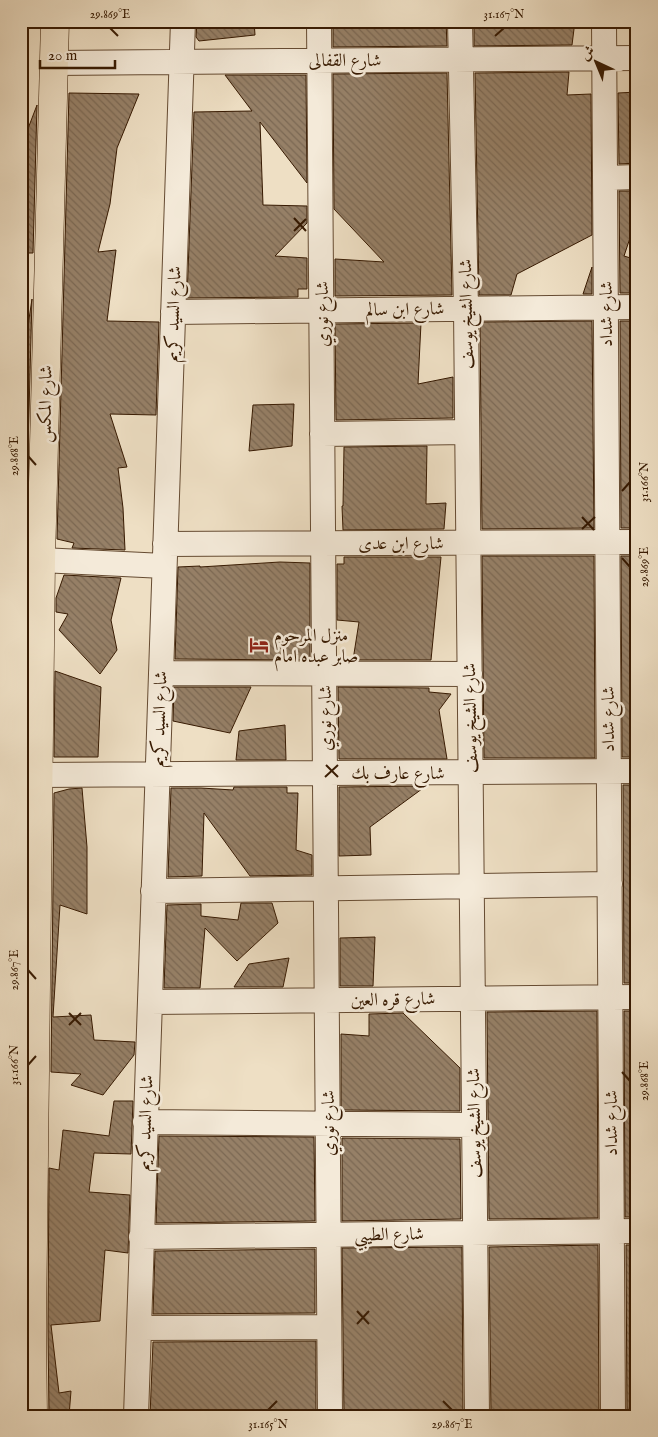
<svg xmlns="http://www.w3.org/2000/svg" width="658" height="1437" font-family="'IM FELL English',Amiri,serif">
	<defs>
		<pattern id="building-back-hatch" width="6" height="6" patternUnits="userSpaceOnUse" patternTransform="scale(1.25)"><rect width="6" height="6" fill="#968067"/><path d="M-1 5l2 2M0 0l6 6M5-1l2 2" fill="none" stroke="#7b6853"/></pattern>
	</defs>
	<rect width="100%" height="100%" fill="#eedfc4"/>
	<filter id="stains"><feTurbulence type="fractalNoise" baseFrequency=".004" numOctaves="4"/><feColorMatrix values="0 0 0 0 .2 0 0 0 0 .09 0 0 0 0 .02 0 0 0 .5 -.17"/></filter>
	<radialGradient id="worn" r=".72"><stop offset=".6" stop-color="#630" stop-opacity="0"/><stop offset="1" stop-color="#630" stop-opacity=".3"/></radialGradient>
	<path fill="url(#building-back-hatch)" stroke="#371a02" d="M197,21h57l1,14 -56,6 -3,-4z
		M333,21h113l1,25 -114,1z
		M474,21h101l-3,24 -98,1z
		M569,72l-2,23 24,-1 1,141 -75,39 -6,21h-32l-4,-222z
		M447,73l5,222 -117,1v-37l49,3 -50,-53 -1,-135z
		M225,75h81l1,108 -47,-61 3,83 44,1v17l-32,33 32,2v31h-9v8l-111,1 7,-186 58,-1z
		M637,92v71l-18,1 -1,-71z
		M69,93l70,1 -22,54 -7,56 -12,48 18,-2 -9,71 52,1 -3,93 -46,-1 17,53 -9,1 5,40 2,42 -53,-2 2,-5 -17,-4z
		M37,105l-4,148h-12v-106z
		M619,191h18v26l-13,39 13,4v33h-17z
		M592,267v27h-9z
		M32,299l-4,150h-7v-111l5,1z
		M592,321l2,207 -112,1 -2,-207z
		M620,321h17v207h-16z
		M421,323l-3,61 35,-7v41l-117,2 -1,-96z
		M294,404l-2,42 -43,5 4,-46z
		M427,446l-1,58 20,-1 -2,26 -101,1 -1,-24h1l1,-59z
		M482,556h112l1,202h-111z
		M621,556h16v201h-15z
		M344,557h97l-10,103h-78l6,-38 -22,-2v-56h7z
		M280,562l30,1v94h-8v3l-127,-1 3,-92 22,-1v1z
		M64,575l57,3 -10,42 6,30 -17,24 -41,-44 9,-16 -12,-2v-14z
		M55,671l46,16 -3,70h-44z
		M174,687h77l-21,46 -57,-12z
		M338,687l91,1v4l22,2 -12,16 8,49h-108z
		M285,725l1,35h-50l3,-29z
		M623,785h14v198h-13z
		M426,786l-56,41 1,28 -32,1v-69z
		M234,787h53v6h11l-2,57 16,5v20l-62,1 -46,-63 -2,63 -34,1 3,-89h30l32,2z
		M82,788l5,59v67l-27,-9 -7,112 38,-2 3,25 41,2 -1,13 -31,40 -32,-10 10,-11 -30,-2 3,-279 15,-4z
		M241,903h31l6,20 -41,38 -32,-33 -5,60h-36l3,-83 34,-1v12l37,4z
		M375,937l-2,49h-33v-48z
		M289,958l-6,29h-49l15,-23z
		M597,1011l1,207 -109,1 -2,-207z
		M624,1011h13v206h-12z
		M403,1013l57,55v43l-119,-1v-76l28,2v-22z
		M114,1101h19l-2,53 -37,-1 -5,39 41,3 -2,58 -23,-3 -5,71 -49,4 8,68 12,-2 -2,25h-20l-1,-89 1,-159 10,2 4,-40 46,6z
		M159,1136l155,1 1,84 -159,2z
		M342,1138l118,1 1,80 -119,2z
		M598,1245l1,171h-108l-2,-169z
		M626,1245h11v171h-10z
		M462,1247l1,169h-119l-2,-168z
		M315,1249v64l-162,1 2,-63z
		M316,1341v75h-166l3,-74z"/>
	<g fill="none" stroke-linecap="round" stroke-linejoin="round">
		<g stroke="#654b32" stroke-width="26">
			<path id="minor" d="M319,21l11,1395
				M460,21l6,288 11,1107
				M604,21l9,1395
				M54,63l583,-5
				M605,178l32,-1
				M173,312l464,-5
				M322,434l145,-2
				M165,544l472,-2
				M41,560l123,6
				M161,673l309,1
				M39,775l598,-4
				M153,891l457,-7
				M150,1002l487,-5
				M145,1122l329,3
				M141,1237l496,-6
				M139,1328l190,-1
				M136,1416l47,-1395"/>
		</g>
		<g stroke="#371a02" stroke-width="29">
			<path id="major" d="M33,1416l-1,-89 9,-767 14,-539"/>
		</g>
		<use href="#minor" stroke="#f4ead9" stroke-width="24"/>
		<use href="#major" stroke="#eedfc4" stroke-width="28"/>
	</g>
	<path fill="none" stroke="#371a02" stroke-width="2" d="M110,28l8,8M495,36l9,-8M294,218l12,13M294,231l12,-12M28,456l8,9M622,491l8,-9M582,517l12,13M582,529l13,-12M622,558l8,9M326,765l12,12M325,777l13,-12M28,970l8,9M69,1013l12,12M69,1025l12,-12M28,1065l8,-9M622,1072l8,9M357,1311l12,13M357,1324l12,-13M443,1401l9,9M268,1410l9,-9"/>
	<defs>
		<g id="hotel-bare" transform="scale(1.5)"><path d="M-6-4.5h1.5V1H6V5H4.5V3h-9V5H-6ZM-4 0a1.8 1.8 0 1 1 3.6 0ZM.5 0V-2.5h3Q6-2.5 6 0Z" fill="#8f2418" stroke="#f4ead9" stroke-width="2.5" paint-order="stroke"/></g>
	</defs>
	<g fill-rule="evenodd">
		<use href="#hotel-bare" x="259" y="645"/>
	</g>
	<g text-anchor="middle" stroke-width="5" stroke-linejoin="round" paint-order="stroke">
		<g font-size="18" fill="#371a02" stroke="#f4ead9">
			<text x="345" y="66">شارع القفالى</text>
			<text transform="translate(405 309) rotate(-1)" y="6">شارع ابن سالم</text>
			<text transform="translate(173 314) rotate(-88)" y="6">شارع السيد كريم</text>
			<text transform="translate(322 314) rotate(-90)" y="6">شارع نوري</text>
			<text transform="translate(466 314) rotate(-91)" y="6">شارع الشيخ يوسف</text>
			<text transform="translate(606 314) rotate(-90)" y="6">شارع شداد</text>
			<text transform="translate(45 404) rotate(-89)" y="6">شارع المكس</text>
			<text x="401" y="549">شارع ابن عدى</text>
			<text transform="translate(325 718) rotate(-90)" y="6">شارع نوري</text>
			<text transform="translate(470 718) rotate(-91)" y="6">شارع الشيخ يوسف</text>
			<text transform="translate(159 719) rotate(-88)" y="6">شارع السيد كريم</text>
			<text transform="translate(608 719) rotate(-90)" y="6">شارع شداد</text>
			<text x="398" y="779">شارع عارف بك</text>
			<text transform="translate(393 999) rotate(-1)" y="6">شارع قره العين</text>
			<text transform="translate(145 1123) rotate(-88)" y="6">شارع السيد كريم</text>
			<text transform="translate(328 1123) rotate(-90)" y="6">شارع نوري</text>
			<text transform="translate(474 1123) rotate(-91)" y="6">شارع الشيخ يوسف</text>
			<text transform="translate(611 1123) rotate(-90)" y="6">شارع شداد</text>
			<text transform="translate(389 1234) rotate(-1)" y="6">شارع الطيبي</text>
		</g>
		<g font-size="18" fill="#371a02" stroke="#f4ead9" text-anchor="start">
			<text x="274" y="641">منزل المرحوم<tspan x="274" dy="21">صابر عبده امام</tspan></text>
		</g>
	</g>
	<rect width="658" height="1437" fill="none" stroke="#eedfc4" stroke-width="55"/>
	<g transform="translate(596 62) rotate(316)" stroke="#f4ead9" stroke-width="4" paint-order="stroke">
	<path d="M0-4L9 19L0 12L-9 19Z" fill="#371a02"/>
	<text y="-8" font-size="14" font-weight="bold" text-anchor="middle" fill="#371a02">ش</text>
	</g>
	<path d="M40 60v8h75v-8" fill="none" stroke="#371a02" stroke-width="2.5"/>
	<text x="48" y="60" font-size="15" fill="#371a02" stroke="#f4ead9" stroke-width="4" paint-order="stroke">20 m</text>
	<rect x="28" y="28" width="602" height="1382" fill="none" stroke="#371a02" stroke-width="2"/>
	<g font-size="12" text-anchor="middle" fill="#371a02">
		<text x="110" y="18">29.869°E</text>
		<text x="504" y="18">31.167°N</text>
		<text transform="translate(14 456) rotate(-90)" y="4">29.868°E</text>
		<text transform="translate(644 482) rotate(-90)" y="4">31.166°N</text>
		<text transform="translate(644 567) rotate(-90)" y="4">29.869°E</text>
		<text transform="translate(14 970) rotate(-90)" y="4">29.867°E</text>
		<text transform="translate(14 1065) rotate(-90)" y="4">31.166°N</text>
		<text transform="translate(644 1081) rotate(-90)" y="4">29.868°E</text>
		<text x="268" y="1428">31.165°N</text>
		<text x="452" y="1428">29.867°E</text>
	</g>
	<rect width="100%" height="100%" filter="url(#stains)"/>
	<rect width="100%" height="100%" fill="url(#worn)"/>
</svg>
